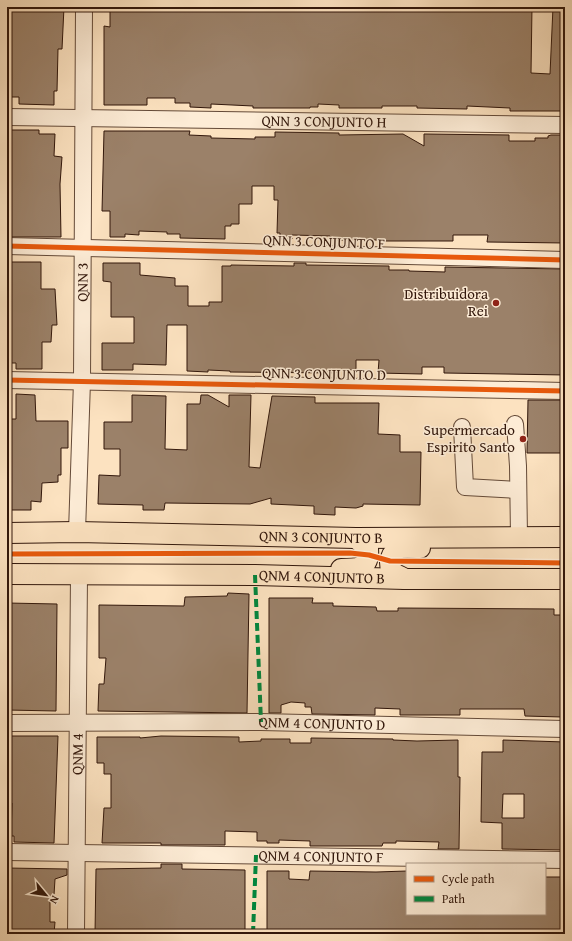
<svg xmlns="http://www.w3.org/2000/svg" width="572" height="941" font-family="'Gentium Book Plus',serif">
	<rect width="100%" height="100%" fill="#fce2c0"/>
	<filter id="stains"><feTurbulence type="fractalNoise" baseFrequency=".005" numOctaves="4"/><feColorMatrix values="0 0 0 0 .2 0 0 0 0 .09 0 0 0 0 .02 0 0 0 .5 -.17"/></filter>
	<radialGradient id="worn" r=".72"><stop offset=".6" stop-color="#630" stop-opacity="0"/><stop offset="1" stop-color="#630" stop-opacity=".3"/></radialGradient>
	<path fill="#9b8169" stroke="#32170b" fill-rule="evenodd" d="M7,7h57l-2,42h-4l-1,42h-3v14l-35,-1v-7h-8v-27h-4z
		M110,7h359l42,2v-2h21l-1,66 19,1 3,-67h12v104h-55v-3l-43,-2v3l-50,-1v-2h-35v2h-43v-3l-21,-1v3h-8v1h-57v-2l-42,-2v4l-21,-1v-4h-15v-5h-28v7h-43v-79l6,1z
		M8,130h31v4h16l-1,22 8,1 -2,27 1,53h-53l-1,-30z
		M104,131h86l-1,4 22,1v2l44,1v-2h20v-5l64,1v2l64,-1 21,12v-12l85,1v6h26v-3h13v-2l3,-1h14v108l-78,-1 1,-7h-35v6h-73v-1h-43l-7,-1v-3l-38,-1v4h-12v-6h-3l1,-33h-4v-14h-22v18h-13v20h-8v2h-6v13l-45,-1v-4h-13v-2l-28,-1v4l-14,-1v3h-15v-26h-8z
		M10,262h31v27h14l2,36h-5l-1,17h-9v27h-26v-6h-9v-64h2z
		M103,263h37v12l35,3v8h13v20h21v-4h13v-36h9v-1l63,1v-3h12v2l83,1v4h20v1l36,1v-5l120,2v106l-121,-2v-6h-22v7l-44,-1 1,-13h-23v10h-18l-2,3 -106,-1v-1l-22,-1v2l-21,-1v-46h-20l-1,40 -33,-1v6h-31v-27h32v-26h-23v-35l-8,-1z
		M16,394l19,1 1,26h32v27h-7v27h-3v7l-16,1 -1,19 -10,-1v9h-24v-91h9z
		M132,395l34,1 -1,53 22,1v-46h13l1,-9h7l21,12v-12h22l-2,72 11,1 12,-72 43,1v6h64l-1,31 22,1v17h21l-1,53 -57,-1v2l-7,2 -21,-1v8l-21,-1v-8l-43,-2v-6l-21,6 -85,-1 -1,7h-21v-5l-45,-1 1,-29 21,1v-27h-16v-27h28z
		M528,400h37v53h-38z
		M228,593l21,1 -2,119 -149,-2 1,-27h5l2,-26h-7v-53l85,1 1,-9 42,-1z
		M269,598h44l-1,5h21v3l43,1 1,4h21v-3l156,1v6h11v95l-3,1v6l-37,-1 -1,-7h-64v6h-60v-6l-25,-1v7l-63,-1 -1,-7h-6v-4l-14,-1 -10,3v8h-12z
		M7,603l50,1 -1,107 -49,-1z
		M7,736h51l-4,107 -40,-1v-6h-3l1,-33h-5z
		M161,736l78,1v5l22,-1v-2h29v4h21v-5l82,1v1l24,1 41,-1v37h2l-1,72h-21l1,-7 -43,-1v2h-13l-1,3h-72v-5l-31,-1v3h-12v-2h-10v-9l-32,-1v14h-64v-2h-59l2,-35h7v-34h-7v-11h-7v-26h43v1z
		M503,740l62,2v108l-63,-1v-26l-21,-1 1,-70h21zM503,794h21v24h-22z
		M161,864h21v5l63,1v64h-150l1,-65 65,-1z
		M7,868l60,1v6l-12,4 -1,16 -4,7v20h5l-1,12h-47z
		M267,871h22v8l20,1 1,-9 66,1 31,-1v43h138v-37h20v57h-298z"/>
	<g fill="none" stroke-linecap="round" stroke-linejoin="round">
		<g stroke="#644a38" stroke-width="18">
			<g id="minor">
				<path id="s1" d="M7,117l558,8"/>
				<path d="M7,246l558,14"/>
				<path d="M7,380l558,11"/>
				<path d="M515,424l3,42 1,71"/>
				<path d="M462,427l3,60 53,3"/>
				<path id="s2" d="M77,532l5,-151 2,-374"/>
				<path id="s3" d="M7,723l254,-1 304,7"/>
				<path id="s4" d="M7,852l558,8"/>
				<path id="s5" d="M76,934l3,-359"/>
			</g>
		</g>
		<g stroke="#32170b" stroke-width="22">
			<g id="major">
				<path id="s6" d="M7,533l70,-1 279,6 209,-1"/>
				<path d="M341,569c17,0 29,0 27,-21l-12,-10"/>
				<path id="s7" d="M7,574l248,1 150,4h160"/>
				<path d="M405,579c-3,-2 -8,-4 -11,-6 -8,-8 -3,-23 7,-25 6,-1 13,0 19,0"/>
			</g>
		</g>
		<use href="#minor" stroke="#fdecd6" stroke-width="16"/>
		<use href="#major" stroke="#fce2c0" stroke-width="20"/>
		<path stroke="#00873e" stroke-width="4" stroke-dasharray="8 4" stroke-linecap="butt" d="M255,575l6,147
			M253,934l3,-79"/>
		<g stroke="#fdecd6" stroke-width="8">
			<path id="cycleway" d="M7,246l558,14
				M7,380l558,11
				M7,554l343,-1 19,2 21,6 175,2"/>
		</g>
		<use href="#cycleway" stroke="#e8590c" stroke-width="5"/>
	</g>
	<g fill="#8f2418" stroke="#fdecd6" stroke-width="1.5">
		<circle cx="496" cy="303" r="4"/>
		<circle cx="523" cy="439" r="4"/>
	</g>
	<g text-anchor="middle" stroke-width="3" stroke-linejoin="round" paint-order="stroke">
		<g font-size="15" fill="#32170b" stroke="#fdecd6">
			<text dy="5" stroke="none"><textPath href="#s1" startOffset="317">QNN 3 CONJUNTO H</textPath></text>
			<text transform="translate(324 242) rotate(2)" y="5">QNN 3 CONJUNTO F</text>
			<text dy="5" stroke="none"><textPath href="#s2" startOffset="250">QNN 3</textPath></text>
			<text transform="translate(324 374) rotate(1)" y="5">QNN 3 CONJUNTO D</text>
			<text dy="5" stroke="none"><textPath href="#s6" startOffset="314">QNN 3 CONJUNTO B</textPath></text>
			<text dy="5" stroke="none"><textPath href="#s7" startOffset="315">QNM 4 CONJUNTO B</textPath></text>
			<text dy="5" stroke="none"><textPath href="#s3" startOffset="315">QNM 4 CONJUNTO D</textPath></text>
			<text dy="5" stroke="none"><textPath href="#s5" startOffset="180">QNM 4</textPath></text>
			<text dy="5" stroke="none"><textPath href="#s4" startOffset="314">QNM 4 CONJUNTO F</textPath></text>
		</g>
		<g font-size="15" fill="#32170b" stroke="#fdecd6" text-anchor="end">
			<text x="488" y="299">Distribuidora<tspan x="488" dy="17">Rei</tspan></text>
			<text x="515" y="435">Supermercado<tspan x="515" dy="17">Espirito Santo</tspan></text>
		</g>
	</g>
	<rect width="572" height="941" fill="none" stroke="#fce2c0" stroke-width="24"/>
	<rect x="8" y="8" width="556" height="925" fill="none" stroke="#32170b" stroke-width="2"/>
	<rect x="12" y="12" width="548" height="917" fill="none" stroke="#32170b"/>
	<rect x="406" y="863" width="140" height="52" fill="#fdecd6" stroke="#ac9785"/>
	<rect x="414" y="876" width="20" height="6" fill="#e8590c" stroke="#ac9785"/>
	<text x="442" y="883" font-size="12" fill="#32170b">Cycle path</text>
	<rect x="414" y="896" width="20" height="6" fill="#00873e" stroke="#ac9785"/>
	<text x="442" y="903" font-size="12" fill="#32170b">Path</text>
	<g transform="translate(46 895) rotate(119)" stroke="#fdecd6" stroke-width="3" paint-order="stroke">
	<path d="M0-3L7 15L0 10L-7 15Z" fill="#32170b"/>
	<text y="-6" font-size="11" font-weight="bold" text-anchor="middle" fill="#32170b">N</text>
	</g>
	<rect width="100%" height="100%" filter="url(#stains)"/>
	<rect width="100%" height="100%" fill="url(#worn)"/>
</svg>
